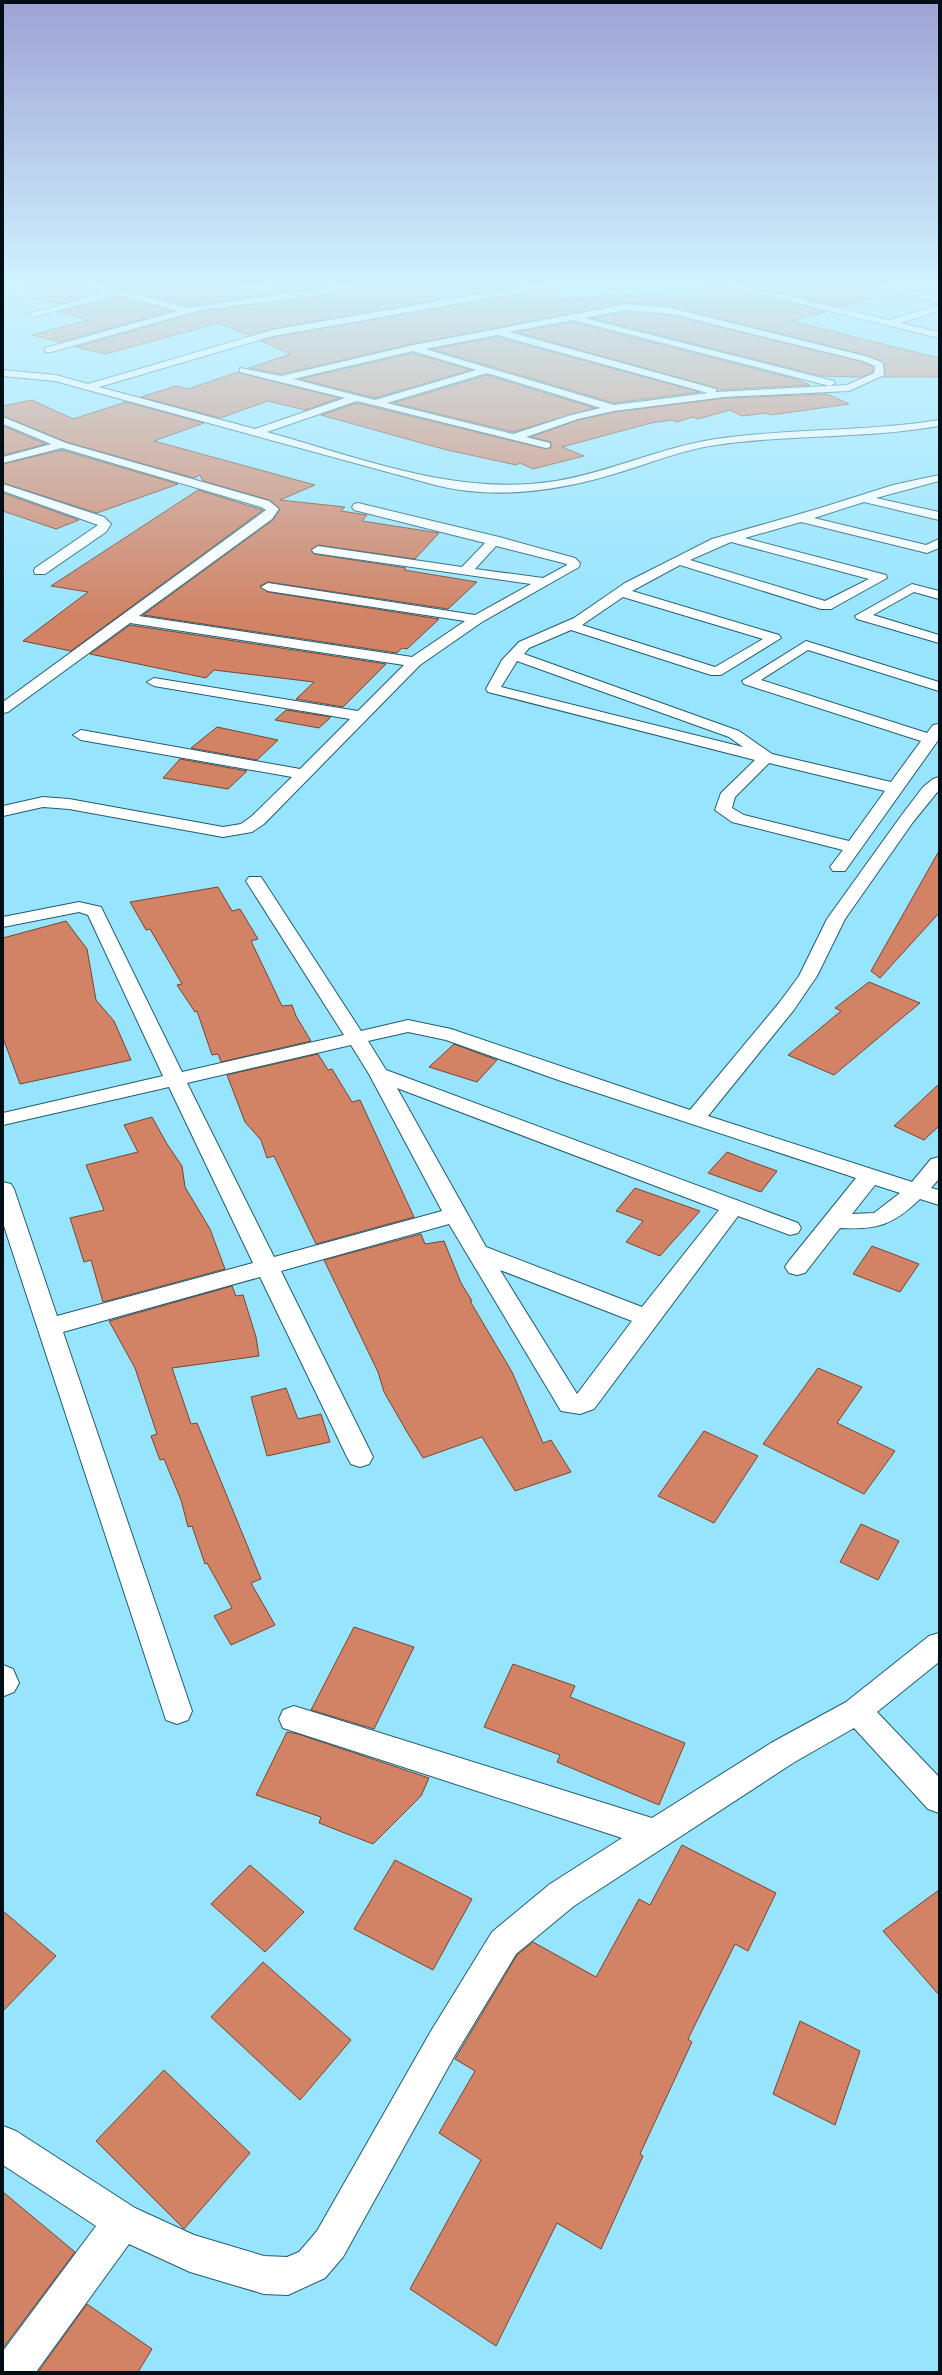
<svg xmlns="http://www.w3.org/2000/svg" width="942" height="2375" font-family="'PT Sans',sans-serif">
<rect width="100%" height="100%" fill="#97e4fe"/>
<path fill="#d28265" stroke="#7c442f" d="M26,285H84L103,292L59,304L25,296Z
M105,285H235L240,289L274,293L279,288L268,285H334L188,306Z
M363,285H523L272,329L248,335L219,323L105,354L76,347L201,311L313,297Z
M552,285H556L557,300L629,294L699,295L700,285H722L825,312L791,321L939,358V377H884L885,375L884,363L869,356L672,307L627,303L413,344L281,374L249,368L291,354L261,341L273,337L547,289Z
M745,285H870L890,292L840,307Z
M118,297L172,311L60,342L32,335L89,320L58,312Z
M627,312L672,315L863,362L873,367V372L862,377L821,376L591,318Z
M573,322L796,379L810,385L718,390L716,388L516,332Z
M497,337L700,392L614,403L431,349Z
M413,353L471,370L375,398L299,379Z
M238,372L240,373L340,398L305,410L268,401L220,418L141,397L176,386L188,389Z
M487,375L595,408L513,432L393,403Z
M827,394L849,404L771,415L767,413L742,416L730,410L698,419L693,417L677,422L672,420L651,423L562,447L584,456L533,469L520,463L516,465L443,449L321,415L357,403L546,449L551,448V442L531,437L578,420L614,412L725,398Z
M32,400L73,419L126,402L204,423L154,441L315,485L280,500L345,507L341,511L367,515L362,521L439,533L415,559L318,545L311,550L314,554L406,568L404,570L477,582L448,609L268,582L260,586L268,592L439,619L407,649L402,648L397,653L143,615L273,520L280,509L269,500L203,481L200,475L194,478L66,442L3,416V406Z
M3,426L46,444L3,455Z
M62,450L178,484L97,513L3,483V464Z
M198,490L263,510L71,651L23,641L88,592L51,586Z
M3,493L79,520L56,529L3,511Z
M130,625L386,664L343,707L296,699L314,682L214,670L206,678L90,654Z
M286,710L331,717L319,728L275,720Z
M217,727L278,740L257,760L191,748Z
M180,759L247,771L228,789L163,778Z
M939,851V913L880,978L871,971Z
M218,887L232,911L240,909L258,939L251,941L282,1006L292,1005L296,1016L311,1041L221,1062L218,1054L212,1055L197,1011L195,1012L177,985L182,984L150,929L146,930L130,902Z
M66,921L87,949L96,1000L114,1021L131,1060L20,1084L3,1038V938Z
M869,982L920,1003L834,1075L788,1055L841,1011L835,1008Z
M454,1044L497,1060L477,1082L429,1067Z
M318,1054L328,1070L332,1069L352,1102L360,1100L414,1217L316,1244L274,1156L267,1158L261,1140L245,1122L227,1075Z
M939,1084V1126L924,1140L894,1126Z
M152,1117L167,1144L182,1166L185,1187L210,1229L225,1269L103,1302L91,1260L84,1262L70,1218L104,1210L86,1165L138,1152L124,1125Z
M727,1152L747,1160L777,1171L761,1192L708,1173Z
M635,1188L700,1211L660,1256L626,1242L643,1221L616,1211Z
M421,1234L425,1244L444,1241L461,1283L472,1301H470L512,1372L543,1443L551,1440L571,1472L515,1491L482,1437L423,1458L407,1432L384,1392L378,1372L324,1260Z
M872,1246L919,1264L900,1292L853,1274Z
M232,1286L236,1296L243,1295L256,1337L259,1356L172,1368L191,1424L197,1423L261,1579L251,1583L275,1625L231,1645L214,1616L232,1608L207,1563L205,1564L192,1526L188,1527L181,1500L164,1459L160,1460L151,1436L157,1434L135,1368L109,1321Z
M818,1368L862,1387L837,1423L895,1451L864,1494L763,1444Z
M286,1388L298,1419L321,1414L330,1442L267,1456L251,1397Z
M704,1431L758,1456L714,1523L658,1496Z
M861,1524L899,1541L878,1580L840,1562Z
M354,1627L414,1647L374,1729L311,1710Z
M513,1664L575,1686L570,1697L685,1743L659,1805L557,1762L560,1755L484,1727Z
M287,1732L298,1734L429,1778L421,1796L373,1844L319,1823L321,1817L256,1795Z
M682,1845L776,1893L748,1951L735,1944L688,2039L692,2042L640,2154L643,2156L601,2249L557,2223L496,2346L410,2289L481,2160L439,2133L475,2071L455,2059L517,1955L533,1942L596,1977L639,1899L650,1905Z
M395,1860L472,1899L433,1970L354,1929Z
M250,1865L304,1912L265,1952L211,1904Z
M939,1890V1995L883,1931Z
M3,1911L56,1956L3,2011Z
M263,1962L351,2040L300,2100L211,2017Z
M800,2021L860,2051L835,2125L773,2094Z
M164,2070L250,2153L184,2229L96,2141Z
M3,2192L75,2252L3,2348Z
M87,2304L152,2349L138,2372H38Z"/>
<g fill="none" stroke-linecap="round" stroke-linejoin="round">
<g stroke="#215d6f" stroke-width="2">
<path id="minor" d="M85,285H99L188,308L344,285H362L313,296L201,310L51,352H45V348L178,311L118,295L32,317L28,314L108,292Z
M236,285H262L278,289L274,292L240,288Z
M532,285H551L547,288L273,336L99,387L255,429L345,398L240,372V368L281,376L413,345L627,304L672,308L869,357L883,363L884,375L849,391L725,397L614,411L578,419L526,437L550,443V447L546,448L357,401L267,432C361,458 457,497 556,481C611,472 661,447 716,439C790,428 865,432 939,420V426C865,439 790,434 716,445C681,450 648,464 614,474C558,491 493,500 435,485L55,381L3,376V370L56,375L88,384L272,330ZM627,310L672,314L863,361L875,366L874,373L847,385L716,392V389L509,332L573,320L830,386L835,383L834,381L584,318ZM497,335L708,393L614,405L425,349ZM413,351L476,370L375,400L293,379ZM487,373L601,408L571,415L513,434L387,403Z
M723,285H738L889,320L939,305V311L900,323L939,332V338Z
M871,285H887L939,296V302Z
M3,417L66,443L269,501L279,509L272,519L139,616L412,657L465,621L268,591L261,587L268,583L475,615L531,584L314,553L312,550L318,546L462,567L485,543L354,510L352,507L354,504L358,503L499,537L575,558L580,563L579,567L482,622L420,665L264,824L252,832L223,837L69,809L43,807L3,816V806L43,797L69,799L223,827L241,824L252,816L292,777L81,740L73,735L81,730L300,769L350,719L154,686L147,682L154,678L358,711L404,665L130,623L8,712L3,713V702L266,510L261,507L62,448L3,463V457L51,444L3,424ZM496,546L567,564V565L543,578L475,569Z
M939,475V481L876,498L939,512V520L864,502L814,518L926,545L939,539V548L927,553L801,522L745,538L886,575L887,578L831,609H821L680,565L632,591L779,635L781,638L721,675H711L571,630L529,648L524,654L739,731L772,754L891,782L921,741L744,684L742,681L806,641L939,682V691L808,650L761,680L927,733L933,725L939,724V739L845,871H833L830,867L843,850L732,822L715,810L721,793L755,760L488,692L486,689L502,660L519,642L574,618L625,583L712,539L817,509L893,485ZM731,542L869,579L825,601L690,560ZM623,597L763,639L715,667L582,625ZM517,661L729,737L743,747L501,687ZM769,763L885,791L849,841L744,815L732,808L735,797Z
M3,484L104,517L111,524L106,532L45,574H35L34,571L35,568L98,525L3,491Z
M912,584L939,591V599L914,592L873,615L939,635V643L857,619L855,616Z
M939,777V790L913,822L845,919L817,976L793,1011L708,1116L912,1182L931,1159L939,1157V1179L931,1188L939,1190V1205L920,1199C893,1225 877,1230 840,1228L805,1273L797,1275L789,1273L785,1267L789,1261L856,1178L561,1081L446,1040L408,1032L368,1041L386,1070L798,1223L801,1228L798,1233L790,1235L738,1216L594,1409L580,1414L561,1411L449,1224L281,1271L373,1457L369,1464L360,1467L351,1464L347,1457L260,1277L63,1332L192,1711L188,1720L177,1724L166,1720L3,1223V1182L11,1184L14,1189L57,1316L253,1263L169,1087L3,1125V1113L163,1076L88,915L79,912L3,927V917L79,902L101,907L182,1072L344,1035L246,881L249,877H261L361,1031L408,1020L451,1029L690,1110L779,1003L799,976L827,919L901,816L923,787L933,779ZM351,1045L369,1074L442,1211L274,1257L187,1083ZM397,1088L719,1210L642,1307L486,1247ZM875,1185L900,1193L874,1213L852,1214ZM500,1270L632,1321L577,1394Z
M939,1633V1662L877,1712L939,1777V1813L928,1809L854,1728L793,1763L574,1906L516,1954L455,2055L343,2257L325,2278L288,2295L264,2294L190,2272L129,2244L36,2372H3V2351L96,2226L3,2165V2126L16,2131L135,2208L194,2235L264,2256L287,2257L299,2252L317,2231L431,2031L492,1932L550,1884L622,1838L283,1728L279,1719L283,1710L294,1706L652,1818L771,1743L846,1702L929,1636Z
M3,1665L13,1669L19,1683L14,1692L4,1696Z"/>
</g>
<use href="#minor" fill="#fff" fill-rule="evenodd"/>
</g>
<linearGradient id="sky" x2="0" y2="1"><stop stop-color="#9fa2d4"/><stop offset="0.46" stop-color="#d0f3ff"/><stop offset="1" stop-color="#d0f3ff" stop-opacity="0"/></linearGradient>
<rect width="942" height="618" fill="url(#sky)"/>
<rect width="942" height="2375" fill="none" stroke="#000f16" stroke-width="8"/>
</svg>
